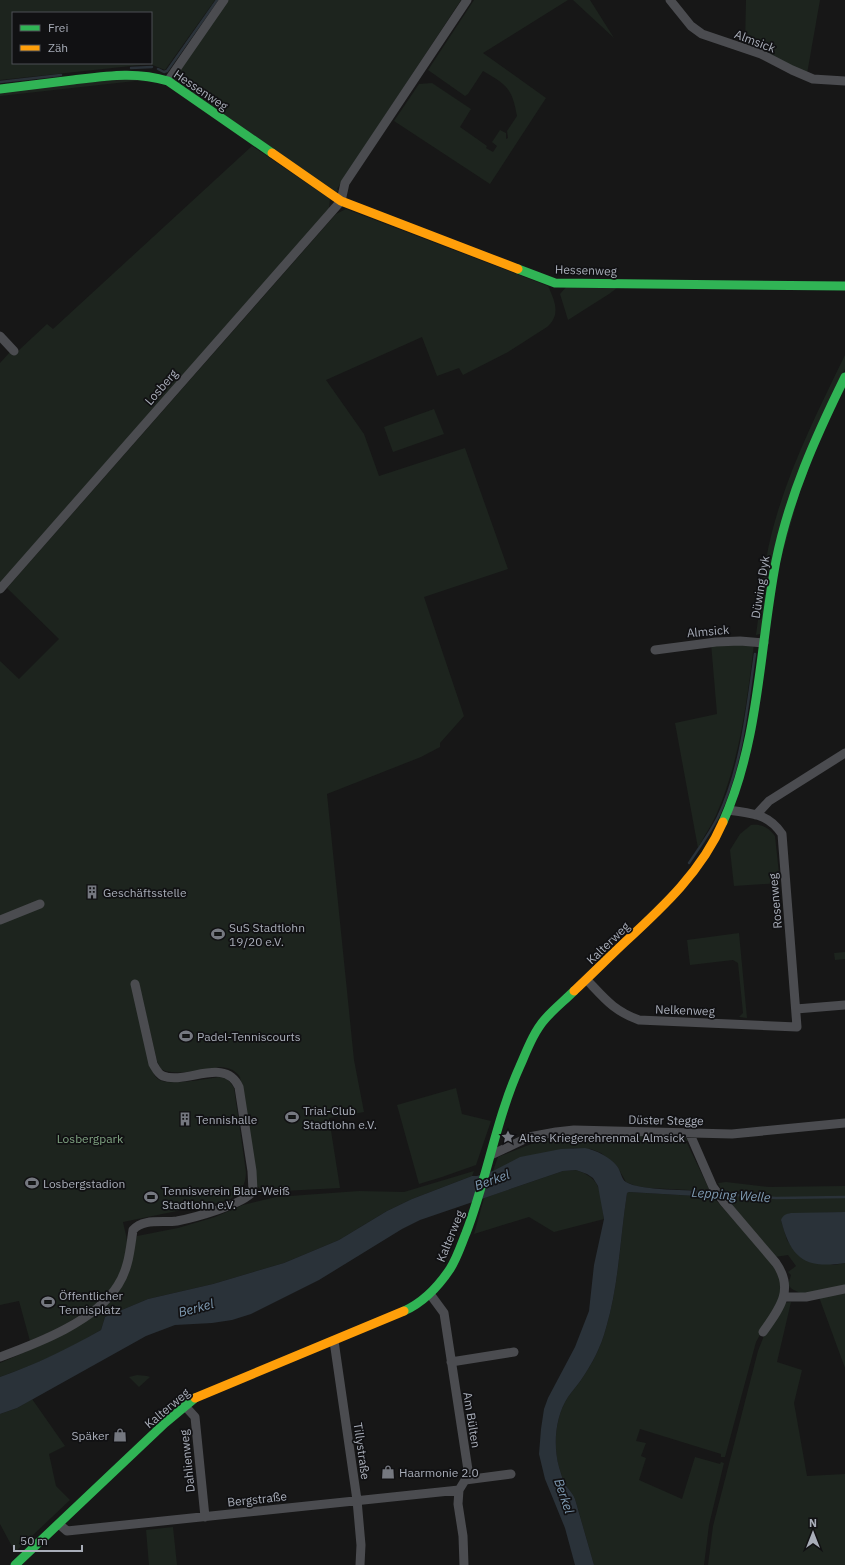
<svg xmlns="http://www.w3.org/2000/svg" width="845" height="1565" font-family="'IBM Plex Sans',sans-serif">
<rect width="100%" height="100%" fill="#171717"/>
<path fill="#1d241e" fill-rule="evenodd" d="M0,0H215L165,70L150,64L0,80ZM13,13H151V63H13Z
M228,0H461L337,189L340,191L336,192L176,82L174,76Z
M474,0H568L483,53L546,98L490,184L394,121L419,84L432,83L471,109L460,127L487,146L486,148L493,152L497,146L492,142L500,130L506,133V139L508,138L507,131L517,116C512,88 507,85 483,71L468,94L465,96L428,70Z
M573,0H590L614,38Z
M746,0H820L807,74L745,45Z
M128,78L160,82L135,81L0,96V92Z
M252,146L330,199L329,209L0,583V363L10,352L18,351L47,324L53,329Z
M346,209L548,286C555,301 561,315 547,327L508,352L463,375L459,368L437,376L422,337L326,380L364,434L379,476L465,448L508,569L424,597L464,716L440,743V747L421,757L327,794L354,1060L364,1112L329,1118L340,1188L264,1192L257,1186L240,1077C235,1070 230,1068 221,1067C206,1069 175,1077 161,1069L157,1061L139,984L151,1066C153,1072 155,1079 162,1081C172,1085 207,1079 219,1077C227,1078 230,1081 234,1088L246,1172C246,1186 239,1196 226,1201L123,1222C124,1228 127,1236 127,1243C128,1246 126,1251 126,1255C118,1301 69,1324 30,1341L19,1301L0,1305V661L19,679L59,639L7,588L336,214Z
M566,287L617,288L609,294L568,320L560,294Z
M845,355V369L819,423L760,634L756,635C761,601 763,566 772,532C788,470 817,413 845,355Z
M434,409L444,434L393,452L384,427Z
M711,643L754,644C747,702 740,759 717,813C712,825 704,836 698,848L675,723L717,714Z
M751,825C762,824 768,827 775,836L780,883L734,886L730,850L740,834Z
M739,933L747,1018L739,1017L743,1013L738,963L733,960L690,965L687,940Z
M845,952V959L835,960L834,953Z
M456,1088L462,1114L491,1121L476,1165L442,1177L419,1184L397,1105Z
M580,1134L682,1136L690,1141H683L687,1143L710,1191L649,1188L636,1186L626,1182L617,1166L601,1153L591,1149L573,1148L493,1171L498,1157L539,1141Z
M576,1170C603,1179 600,1193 604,1219L554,1232L529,1217L474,1234L484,1198L563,1171Z
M474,1171L472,1176L412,1199L387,1211L339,1240L284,1263L213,1284L148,1299L105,1317L101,1330C67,1350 37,1364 0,1377V1363L46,1343L108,1300L137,1236L178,1228L215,1217L243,1205L276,1197L359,1191L404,1192Z
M726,1182L769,1187L845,1186V1212L817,1213L781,1220L787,1240L799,1256L834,1265L845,1263V1287L802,1294L792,1289L788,1285L791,1275L788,1272L796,1266L788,1255L775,1257L725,1198L718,1183Z
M629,1192L713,1197L777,1267L781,1276V1297L756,1342L725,1457H721V1454L640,1429L636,1441L646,1443L641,1456L646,1458L639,1480L682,1499L695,1457L720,1464L721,1462L724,1463L709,1525L704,1565H594L575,1499C573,1494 570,1491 567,1487C563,1482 561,1473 559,1467C553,1445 555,1417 568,1397C572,1391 577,1386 581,1380C592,1364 601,1347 606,1328C619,1284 620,1238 627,1193Z
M845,1291V1368L819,1297Z
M791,1302L777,1362L802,1370L794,1403L807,1476L845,1474V1565H708L713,1526L758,1351L765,1333L783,1303Z
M137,1375L147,1376L150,1377L139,1387L129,1377Z
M32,1399L65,1446L49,1454L56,1486L70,1500L15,1552L0,1524V1414L17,1408Z
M173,1527L177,1565H149L146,1530Z"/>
<path fill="#2a3239" d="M585,1148C596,1150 610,1157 617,1166C621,1171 621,1179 626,1182C640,1191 691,1190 710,1191L713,1197L629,1192L627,1193C620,1238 619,1284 606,1328C601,1347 592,1364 581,1380C577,1386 572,1391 568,1397C555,1417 553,1445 559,1467C561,1473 563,1482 567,1487C570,1491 573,1494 575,1499L594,1565H575L565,1528L545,1479L539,1454L541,1429L544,1409L548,1398L575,1347L589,1311L594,1265L604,1219L598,1186L593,1178L587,1174L576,1170L563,1171L420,1220L402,1229L319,1280L251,1314L232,1320L212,1323L175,1325L146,1336L17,1408L0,1414V1377C37,1364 67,1349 101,1330L105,1317L148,1299L213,1284L284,1263L339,1240L387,1211L412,1199L472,1176H477L493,1171L520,1157L561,1149Z
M845,1212V1263C805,1269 791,1259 781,1220C783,1215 786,1214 791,1213Z"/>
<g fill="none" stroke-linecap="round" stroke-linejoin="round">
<path stroke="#2a3239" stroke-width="2.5" d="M131,68L152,67
M158,69L164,72L167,71L217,0
M0,82L61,75
M689,863C699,848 710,833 718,817C742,767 747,708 755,654
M722,1194L776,1198L845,1197"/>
<path stroke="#4b4c50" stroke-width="9" d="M670,0L691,26L702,34L761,54L792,70L813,79L845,81
M168,81L224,0
M0,336L14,351
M0,589L341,201L345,183L467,0
M655,650L716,642L740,641L764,643
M756,815L769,801L845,753
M0,920L40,904
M587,980C605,999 614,1011 639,1020L797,1027L782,834C768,813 752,814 729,810
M796,1009L845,1005
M689,1132L713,1187L724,1202L776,1263C795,1290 779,1309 763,1332
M491,1155L529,1137L556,1132L574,1130L732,1134L845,1123
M430,1294L444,1313L468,1470L467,1477L459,1490L458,1504L463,1536L464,1565
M784,1297H806L845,1289
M334,1341L357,1500L361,1545L360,1565
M0,1357C38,1343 96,1321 118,1285C129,1268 130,1249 133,1230C143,1218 163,1223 177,1221C193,1218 245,1204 253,1191L252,1171L239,1087C225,1056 186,1085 163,1076C158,1074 156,1069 153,1064L135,984
M451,1362L514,1352
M185,1406L195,1417L205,1517
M465,1480L511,1474
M59,1524L67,1531L459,1490"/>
<path stroke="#30b455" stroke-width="9" d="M0,89C25,86 49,83 73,80C106,76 136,71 168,81L272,153
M518,269L555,283L845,286
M723,822C760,739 759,649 776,561C789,496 816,436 845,377
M404,1311C424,1302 438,1287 450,1269C457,1258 461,1245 466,1233C487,1179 496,1119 520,1066C527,1050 534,1031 546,1018C554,1009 565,1000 574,991
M15,1565L165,1423L195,1398"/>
<path stroke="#ff9f0a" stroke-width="9" d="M272,153L341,201L518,269
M574,991C591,975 608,958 625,942C663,907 702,871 723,822
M195,1398L404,1311"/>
</g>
<defs>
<g id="building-bare" transform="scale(1.08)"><path d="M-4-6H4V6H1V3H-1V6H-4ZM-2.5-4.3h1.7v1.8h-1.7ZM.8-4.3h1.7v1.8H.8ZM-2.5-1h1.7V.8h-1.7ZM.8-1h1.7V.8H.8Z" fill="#757880" stroke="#111113" stroke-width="2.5" paint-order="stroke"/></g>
<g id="stadium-bare" transform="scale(1.08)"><path d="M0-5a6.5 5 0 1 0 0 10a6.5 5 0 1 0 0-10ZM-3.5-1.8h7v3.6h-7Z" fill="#757880" stroke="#111113" stroke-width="2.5" paint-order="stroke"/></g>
<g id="sight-bare" transform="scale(1.08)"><path d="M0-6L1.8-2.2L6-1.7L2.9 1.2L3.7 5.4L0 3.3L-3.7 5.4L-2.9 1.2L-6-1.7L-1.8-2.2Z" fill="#757880" stroke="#111113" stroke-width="2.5" paint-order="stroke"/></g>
<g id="shop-bare" transform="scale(1.08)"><path d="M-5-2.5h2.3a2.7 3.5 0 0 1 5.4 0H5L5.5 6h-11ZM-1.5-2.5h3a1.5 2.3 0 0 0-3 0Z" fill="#757880" stroke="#111113" stroke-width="2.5" paint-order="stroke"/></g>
</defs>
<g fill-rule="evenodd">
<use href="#building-bare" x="92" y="892"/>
<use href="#stadium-bare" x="218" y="934"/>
<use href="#stadium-bare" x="186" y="1036"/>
<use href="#stadium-bare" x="292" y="1117"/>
<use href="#building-bare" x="185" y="1119"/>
<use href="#sight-bare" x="508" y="1137"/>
<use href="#stadium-bare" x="32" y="1183"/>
<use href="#stadium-bare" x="151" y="1197"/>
<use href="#stadium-bare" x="48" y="1302"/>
<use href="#shop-bare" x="120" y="1435"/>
<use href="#shop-bare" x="388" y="1472"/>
</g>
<g text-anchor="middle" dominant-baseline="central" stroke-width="3.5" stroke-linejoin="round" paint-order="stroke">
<g font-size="12" fill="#a8adb8" stroke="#111113">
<text transform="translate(755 41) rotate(21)">Almsick</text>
<text transform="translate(201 90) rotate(34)">Hessenweg</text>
<text transform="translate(586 270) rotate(2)">Hessenweg</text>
<text transform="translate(161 387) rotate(-49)">Losberg</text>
<text transform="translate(760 587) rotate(-81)">Düwing Dyk</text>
<text transform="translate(708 631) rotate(-5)">Almsick</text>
<text transform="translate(775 901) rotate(-95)">Rosenweg</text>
<text transform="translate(608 943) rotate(-44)">Kalterweg</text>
<text transform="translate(685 1010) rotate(2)">Nelkenweg</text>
<text transform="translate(666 1120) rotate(1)">Düster Stegge</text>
<text transform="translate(450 1236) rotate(-68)">Kalterweg</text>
<text transform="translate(167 1408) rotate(-40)">Kalterweg</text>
<text transform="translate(472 1420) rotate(81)">Am Bülten</text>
<text transform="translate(362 1451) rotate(82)">Tillystraße</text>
<text transform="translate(187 1461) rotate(-96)">Dahlienweg</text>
<text transform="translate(257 1499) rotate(-6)">Bergstraße</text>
</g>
<g font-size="12" fill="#a8adb8" stroke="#111113" text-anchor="start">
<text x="103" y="892">Geschäftsstelle</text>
<text x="229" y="927">SuS Stadtlohn<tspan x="229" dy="14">19/20 e.V.</tspan></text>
<text x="197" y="1036">Padel-Tenniscourts</text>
<text x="303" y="1110">Trial-Club<tspan x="303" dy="14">Stadtlohn e.V.</tspan></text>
<text x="196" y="1119">Tennishalle</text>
<text x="519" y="1137">Altes Kriegerehrenmal Almsick</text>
<text x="43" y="1183">Losbergstadion</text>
<text x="162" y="1190">Tennisverein Blau-Weiß<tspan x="162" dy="14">Stadtlohn e.V.</tspan></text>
<text x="59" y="1295">Öffentlicher<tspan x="59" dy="14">Tennisplatz</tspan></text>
<text x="109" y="1435" text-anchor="end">Späker</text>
<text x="399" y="1472">Haarmonie 2.0</text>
</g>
<g font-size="12" fill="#7fa381" stroke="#111113">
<text x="90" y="1138">Losbergpark</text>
</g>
<g font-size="13" font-style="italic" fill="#7f9bb3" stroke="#111113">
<text transform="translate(492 1180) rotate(-20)">Berkel</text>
<text transform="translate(731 1195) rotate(4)">Lepping Welle</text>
<text transform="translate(196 1308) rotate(-15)">Berkel</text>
<text transform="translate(564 1496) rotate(71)">Berkel</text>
</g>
</g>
<rect x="12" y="12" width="140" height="52" fill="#111113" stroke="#4d4f55"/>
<rect x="20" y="25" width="20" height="6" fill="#30b455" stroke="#4d4f55"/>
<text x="48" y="32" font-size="12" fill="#a8adb8">Frei</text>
<rect x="20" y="45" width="20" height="6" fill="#ff9f0a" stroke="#4d4f55"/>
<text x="48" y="52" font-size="12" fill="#a8adb8">Zäh</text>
<g transform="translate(813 1533)" stroke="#111113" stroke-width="3" paint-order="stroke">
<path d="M0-3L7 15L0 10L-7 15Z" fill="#a8adb8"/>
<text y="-6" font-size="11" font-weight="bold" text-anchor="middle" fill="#a8adb8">N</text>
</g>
<path d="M14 1545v6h68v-6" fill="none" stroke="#a8adb8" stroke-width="2"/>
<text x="20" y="1545" font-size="12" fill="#a8adb8" stroke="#111113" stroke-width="3" paint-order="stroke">50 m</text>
</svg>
